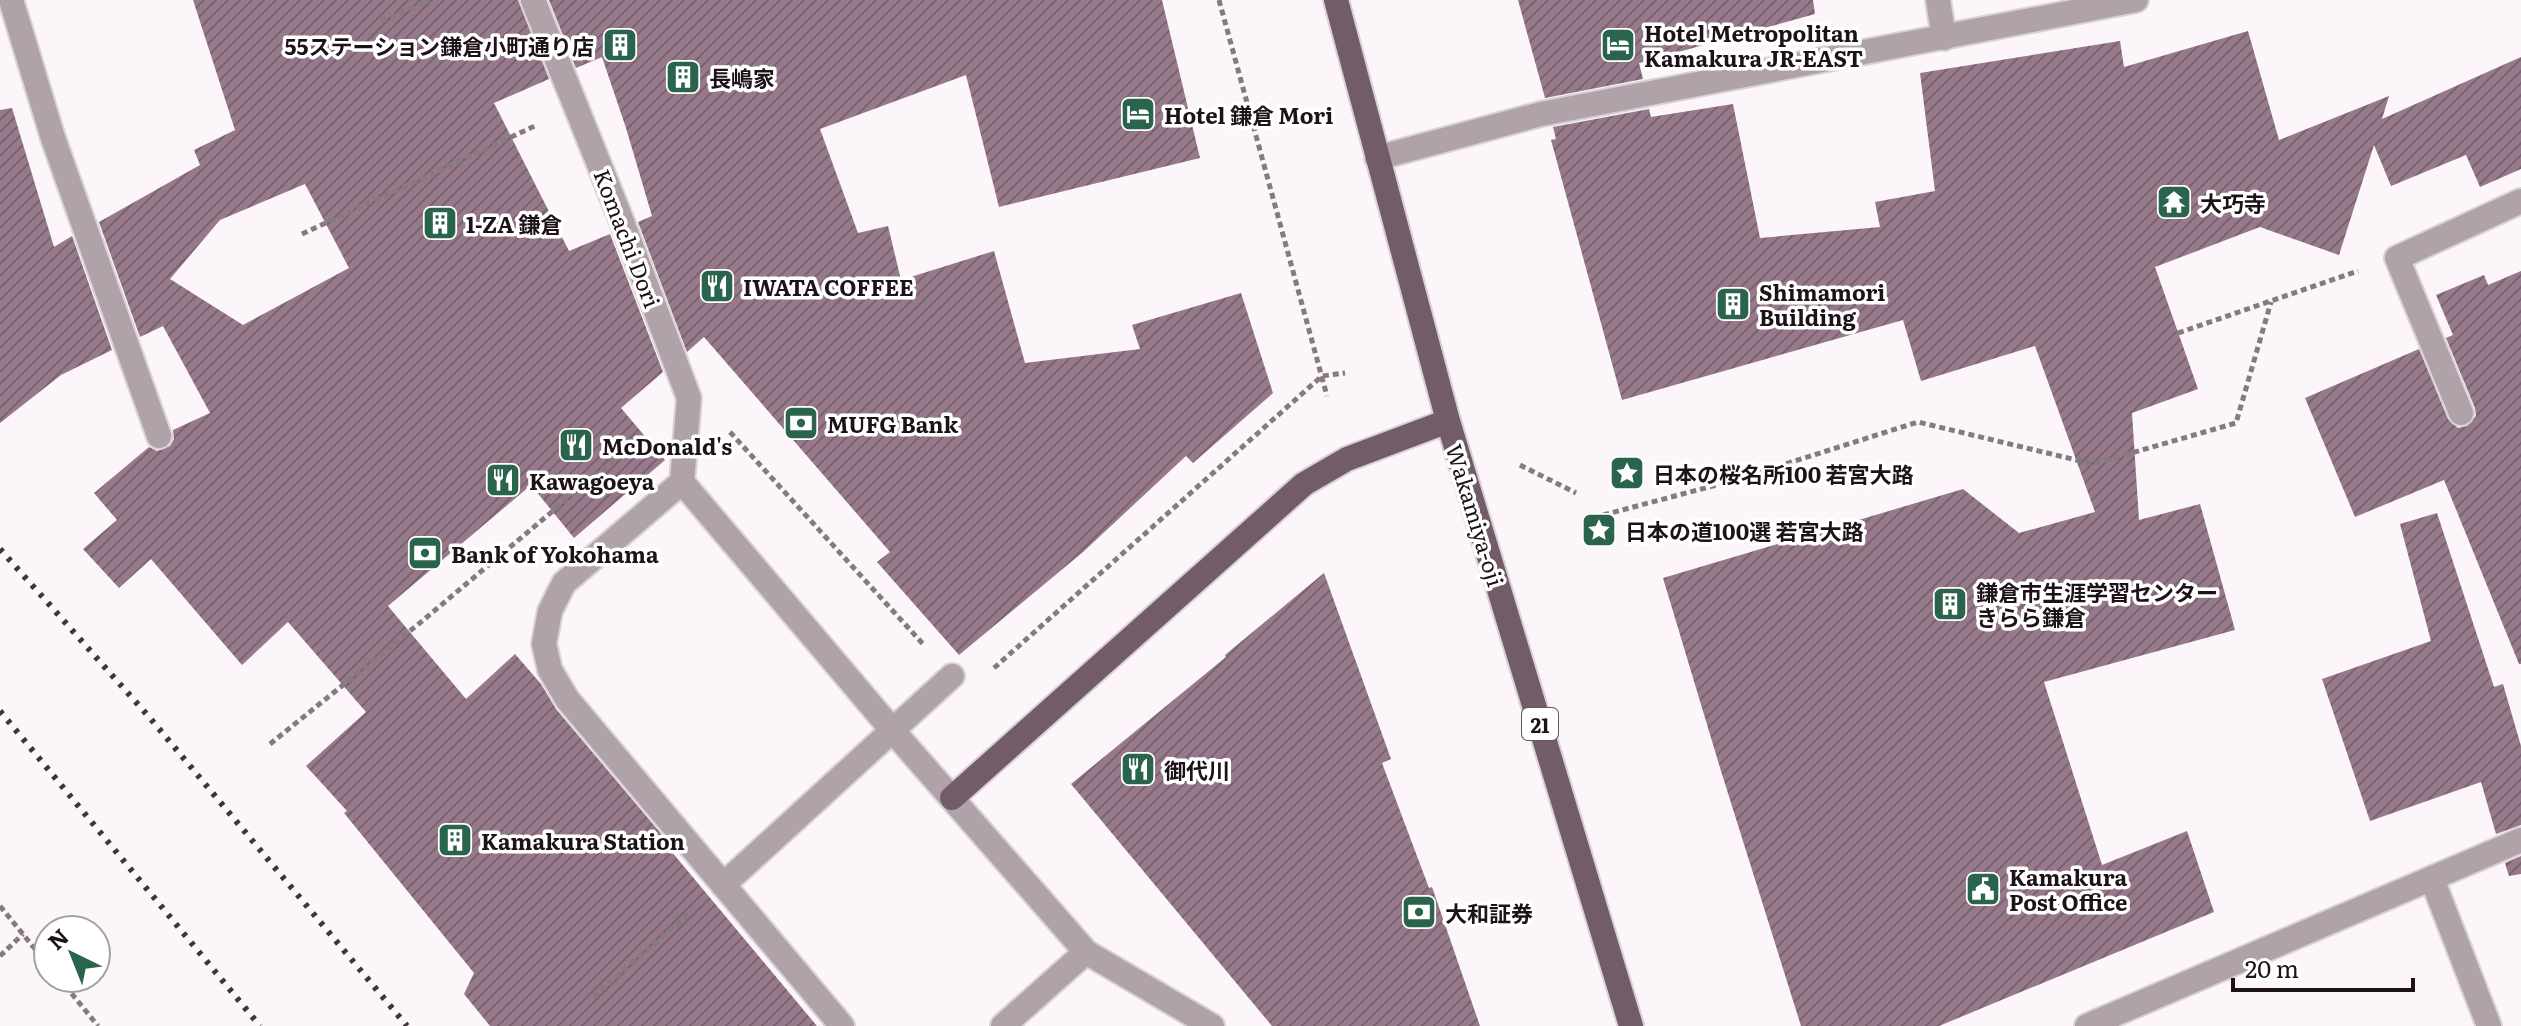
<svg xmlns="http://www.w3.org/2000/svg" width="2521" height="1026" font-family="Literata,'Noto Sans JP',serif">
<defs>
<pattern id="building-hatch" width="6" height="6" patternUnits="userSpaceOnUse" patternTransform="scale(2)"><rect width="6" height="6" fill="#96798a"/><path d="M-1 1l2-2M0 6l6-6M5 7l2-2" fill="none" stroke="#7a6270"/></pattern>
</defs>
<rect width="100%" height="100%" fill="#fcf5f9"/>
<path fill="url(#building-hatch)" fill-rule="evenodd" d="M193,0H518L549,79L494,103L569,251L610,234L663,372L621,408L665,460L574,538L531,485L388,606L466,699L515,654L541,684L556,709L674,849L671,851L817,1026H490L464,994L474,973L344,813L347,811L306,766L366,712L288,622L242,665L151,559L119,588L83,549L117,520L94,493L149,447L157,451L170,446L174,439L173,430L210,413L163,326L140,337L99,222L200,165L194,150L235,130ZM305,184L349,268L243,325L170,279L220,220Z
M549,0H1162L1200,158L999,207L966,75L820,129L858,233L888,226L901,280L994,251L1025,363L1140,349L1132,325L1241,293L1273,393L1193,463L1186,456L1083,552L959,655L877,562L890,552L704,337L687,352L638,222L652,216L626,128L602,57L576,68Z
M1518,0H1813L1815,14L1639,63L1643,79L1545,98Z
M2248,31L2279,140L2389,96L2382,119L2521,57V169L2480,187L2466,155L2391,186L2374,145L2339,255L2260,227L2155,267L2198,389L2132,413L2139,520L2200,504L2235,630L2044,682L2102,865L2187,831L2214,912L1939,1026H1801L1721,771L1663,578L1963,489L2019,533L2095,512L2035,346L1921,381L1903,320L1622,400L1551,140L1556,139L1553,127L1649,109L1651,117L1733,104L1760,238L1880,227L1875,202L1935,191L1920,73L2120,41L2124,67Z
M12,108L54,247L72,236L112,350L61,375L0,423V110Z
M2521,271V664H2519L2444,480L2355,517L2305,398L2419,349L2448,419L2458,428L2467,426L2476,416L2475,408L2446,338L2453,335L2436,295L2484,275L2488,285Z
M2437,513L2494,687L2503,684L2521,746V825L2496,834L2481,782L2370,821L2322,679L2431,641L2400,524Z
M1324,573L1391,759L1382,763L1429,888L1432,887L1480,1026H1272L1071,784L1226,657L1225,655Z
M2521,856V874L2509,876L2505,863Z"/>
<g fill="none" stroke-linecap="round" stroke-linejoin="round">
<g stroke="#d8d1d5" stroke-width="28">
<path id="minor" d="M11,0L53,138L159,436
M533,0L619,214L689,398L682,482
M1938,0L1944,38
M1377,158L1541,114L2136,0
M2461,413L2397,258L2521,201
M2432,879L2489,1026
M723,885L952,676
M1086,952L1212,1026
M842,1026L567,699L550,670L544,644L550,611L564,583L682,482L893,731L1086,952L1003,1026
M2087,1026L2521,840"/>
</g>
<g stroke="#d8d1d5" stroke-width="28">
<path id="major" d="M1336,0L1448,421L1631,1026
M952,798L1304,484L1347,459L1448,421"/>
</g>
<path stroke="#847a80" stroke-width="5" stroke-dasharray="6 4" stroke-linecap="butt" d="M1219,0L1327,396
M381,21L430,0
M302,234L537,125
M2178,333L2358,271
M730,432L923,644
M1520,465L1576,493
M1584,520L1728,482L1918,422L2093,464L2236,423L2271,302
M994,668L1322,376L1345,373
M270,744L421,622L642,436
M0,906L48,965
M0,956L23,934
M59,978L98,1026
M593,997L692,911"/>
<use href="#minor" stroke="#afa2a9" stroke-width="24"/>
<use href="#major" stroke="#735c69" stroke-width="24"/>
<path stroke="#3f343a" stroke-width="6" stroke-dasharray="4 8" stroke-linecap="butt" d="M0,549L150,718L407,1026
M0,711L260,1026"/>
</g>
<defs>
<g id="building-square" transform="scale(1.8)"><rect x="-9" y="-9" width="18" height="18" rx="4" fill="#2b644c" stroke="#fff"/><path d="M-4-6H4V6H1V3H-1V6H-4ZM-2.5-4.3h1.7v1.8h-1.7ZM.8-4.3h1.7v1.8H.8ZM-2.5-1h1.7V.8h-1.7ZM.8-1h1.7V.8H.8Z" fill="#fff"/></g>
<g id="hotel-square" transform="scale(1.8)"><rect x="-9" y="-9" width="18" height="18" rx="4" fill="#2b644c" stroke="#fff"/><path d="M-6-4.5h1.5V1H6V5H4.5V3h-9V5H-6ZM-4 0a1.8 1.8 0 1 1 3.6 0ZM.5 0V-2.5h3Q6-2.5 6 0Z" fill="#fff"/></g>
<g id="temple-square" transform="scale(1.8)"><rect x="-9" y="-9" width="18" height="18" rx="4" fill="#2b644c" stroke="#fff"/><path d="M0-6L5-2H3V0L6.5 2.5H4V6H1.5V3h-3V6H-4V2.5H-6.5L-3 0V-2H-5Z" fill="#fff"/></g>
<g id="restaurant-square" transform="scale(1.8)"><rect x="-9" y="-9" width="18" height="18" rx="4" fill="#2b644c" stroke="#fff"/><path d="M-5-6h1v4h1v-4h1v4h1v-4h1v5L-1.5 .5V6h-2V.5L-5-1ZM5-6V6H3V1.5H1.5Q1.5-4 5-6Z" fill="#fff"/></g>
<g id="bank-square" transform="scale(1.8)"><rect x="-9" y="-9" width="18" height="18" rx="4" fill="#2b644c" stroke="#fff"/><path d="M-6-4H6V4H-6ZM0-2.3a2.3 2.3 0 1 0 0 4.6a2.3 2.3 0 1 0 0-4.6Z" fill="#fff"/></g>
<g id="sight-square" transform="scale(1.8)"><rect x="-9" y="-9" width="18" height="18" rx="4" fill="#2b644c" stroke="#fff"/><path d="M0-6L1.8-2.2L6-1.7L2.9 1.2L3.7 5.4L0 3.3L-3.7 5.4L-2.9 1.2L-6-1.7L-1.8-2.2Z" fill="#fff"/></g>
<g id="civic-square" transform="scale(1.8)"><rect x="-9" y="-9" width="18" height="18" rx="4" fill="#2b644c" stroke="#fff"/><path d="M-.6-6.5H3V-4.5H.6V-3L4-1V1h2V6H-6V1h2V-1L-.6-3ZM-1.2 2.5V6h2.4V2.5Z" fill="#fff"/></g>
</defs>
<g fill-rule="evenodd">
<use href="#building-square" x="620" y="45"/>
<use href="#hotel-square" x="1618" y="45"/>
<use href="#building-square" x="683" y="77"/>
<use href="#hotel-square" x="1138" y="114"/>
<use href="#temple-square" x="2174" y="202"/>
<use href="#building-square" x="440" y="223"/>
<use href="#restaurant-square" x="717" y="286"/>
<use href="#building-square" x="1733" y="304"/>
<use href="#bank-square" x="801" y="423"/>
<use href="#restaurant-square" x="576" y="445"/>
<use href="#sight-square" x="1627" y="473"/>
<use href="#restaurant-square" x="503" y="480"/>
<use href="#sight-square" x="1599" y="530"/>
<use href="#bank-square" x="425" y="553"/>
<use href="#building-square" x="1950" y="604"/>
<use href="#restaurant-square" x="1138" y="769"/>
<use href="#building-square" x="455" y="840"/>
<use href="#civic-square" x="1983" y="889"/>
<use href="#bank-square" x="1419" y="912"/>
</g>
<g text-anchor="middle" dominant-baseline="central" stroke-width="7" stroke-linejoin="round" paint-order="stroke">
<rect fill="#fff" stroke="#62595e" stroke-width="2" x="1522" y="708" width="36" height="32" rx="6"/>
<g font-size="20" font-weight="bold" fill="#1e1219">
<text x="1540" y="724">21</text>
</g>
<g font-size="22" font-weight="bold" fill="#1e1219" stroke="#fff" text-anchor="start">
<text x="1644" y="32">Hotel Metropolitan<tspan x="1644" dy="25">Kamakura JR-EAST</tspan></text>
<text x="594" y="45" text-anchor="end">55ステーション鎌倉小町通り店</text>
<text x="709" y="77">長嶋家</text>
<text x="1164" y="114">Hotel 鎌倉 Mori</text>
<text x="2200" y="202">大巧寺</text>
<text x="466" y="223">1-ZA 鎌倉</text>
<text x="743" y="286">IWATA COFFEE</text>
<text x="1759" y="291">Shimamori<tspan x="1759" dy="25">Building</tspan></text>
<text x="827" y="423">MUFG Bank</text>
<text x="602" y="445">McDonald's</text>
<text x="1653" y="473">日本の桜名所100 若宮大路</text>
<text x="529" y="480">Kawagoeya</text>
<text x="1625" y="530">日本の道100選 若宮大路</text>
<text x="451" y="553">Bank of Yokohama</text>
<text x="1976" y="591">鎌倉市生涯学習センター<tspan x="1976" dy="25">きらら鎌倉</tspan></text>
<text x="1164" y="769">御代川</text>
<text x="481" y="840">Kamakura Station</text>
<text x="2009" y="876">Kamakura<tspan x="2009" dy="25">Post Office</tspan></text>
<text x="1445" y="912">大和証券</text>
</g>
<g font-size="22" fill="#1e1219" stroke="#fff">
<text transform="translate(628 238) rotate(69)">Komachi Dori</text>
<text transform="translate(1476 515) rotate(73)">Wakamiya-oji</text>
</g>
</g>
<g transform="translate(72 954) rotate(317)"><circle r="38" fill="#ffffff" stroke="#a5a0a3" stroke-width="2"/>
<path d="M0-6L14 30L0 20L-14 30Z" fill="#2b644c"/>
<text y="-12" font-size="22" font-weight="bold" text-anchor="middle" fill="#1e1219">N</text>
</g>
<path d="M2233 978v12h180v-12" fill="none" stroke="#1e1219" stroke-width="4"/>
<text x="2245" y="978" font-size="24" fill="#1e1219" stroke="#ffffff" stroke-width="6" paint-order="stroke">20 m</text>
</svg>
